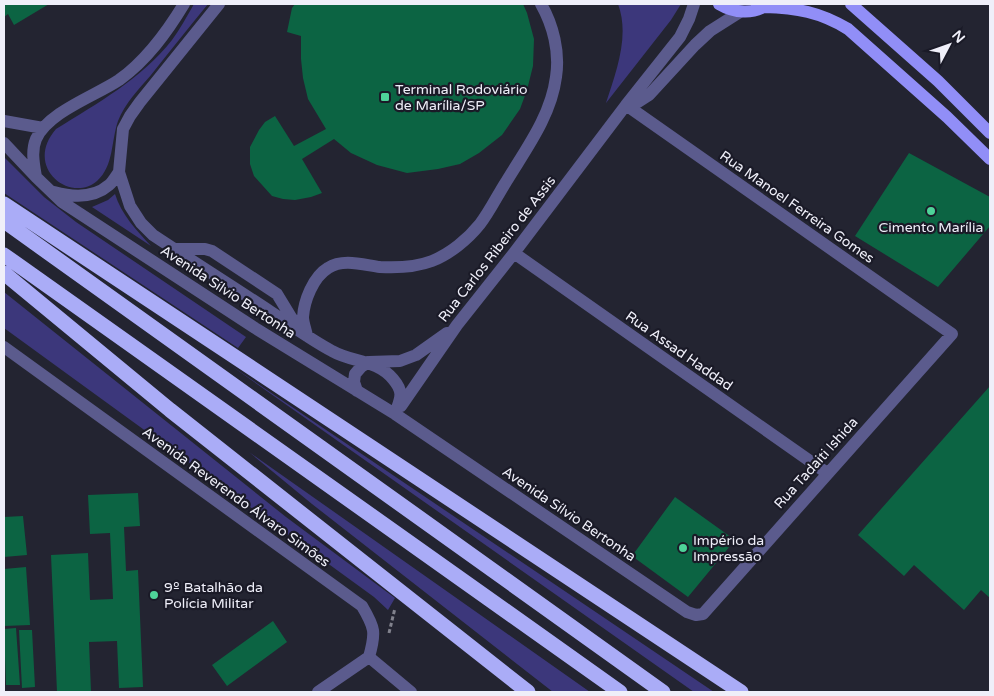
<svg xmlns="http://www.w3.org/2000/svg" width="994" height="696" font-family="'Varela Round',sans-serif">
<rect width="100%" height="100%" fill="#232431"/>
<path fill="#3c377b" d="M194,4H208C189,27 170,51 151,75C139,89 125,103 118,121C111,141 114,166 97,181C70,204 23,167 56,129C98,103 141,79 172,40C180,29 187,16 194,4Z
M618,4H681L671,20L606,103C616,72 630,36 618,4Z
M4,157L44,197L76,222L246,337L238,348L4,193Z
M115,194C121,214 137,231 151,246L92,207L108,200Z
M4,292L286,517L395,598L388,610L374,597L4,328Z
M230,365L714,692H694Z
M249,452L590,692H553L312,504Z"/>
<path fill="#0c6443" d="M4,4H49L14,25L8,14L4,17Z
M295,4H523L527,13L534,39L533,66L527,90L520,109L502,135L479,153L460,164L438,169L407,173L377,165L351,153L334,139L302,159L322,193L311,197L295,200L283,199L272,196L254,176L250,164V147L259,130L265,122L275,116L294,146L326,129L308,99L303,78L301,59V36L287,32L292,8Z
M909,153L990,197V226L938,287L855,236Z
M990,386V598L981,590L964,610L914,565L904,576L858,535Z
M138,493L140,526L124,527L126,571L138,570L143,687L119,688L117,641L89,642L91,692H57L51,555L88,553L90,600L113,599L110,533L90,534L88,495Z
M675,497L735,540L688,597L632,556Z
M23,516L27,555L4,557V517Z
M26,567L30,625L4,626V569Z
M273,621L287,642L227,686L212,665Z
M16,628L20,685H6L4,629Z
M19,630H32L35,687L22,688Z"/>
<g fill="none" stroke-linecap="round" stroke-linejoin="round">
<path stroke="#81828d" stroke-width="3" stroke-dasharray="4 2.5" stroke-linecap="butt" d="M389,633L395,608"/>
<path stroke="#5b5b8d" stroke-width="12" d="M219,4L140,102L130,116L123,129L119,172L130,206L141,223L153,235C192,261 232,286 271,312C291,325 311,340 332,351C353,363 376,359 393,379C405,393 400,399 395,414
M626,105L635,104L649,95L695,45L710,31L740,12
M4,121L43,128
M4,143L36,177L62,202L255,328L395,414L687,612L696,615L703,614L952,334L626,105
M36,177C34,165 31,151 36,139C48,112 95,96 119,80C147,60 167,32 184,4
M54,192C72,197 93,199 109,185C113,182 116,176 119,172
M175,249H205L212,251L277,294L291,317L297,325
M514,253L827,473
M307,336C306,330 303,323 303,317C304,301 313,277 328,268C343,258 364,265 380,267C397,268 416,267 432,261C450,254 468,239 480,224C490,211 497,196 506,182C526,149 551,116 556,77C560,52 553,25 541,4
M4,347L362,606C375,628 376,632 369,657L411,692
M357,391L354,382L355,374L361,367L369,362L400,361L416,355L447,333
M401,406L457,325L514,253L626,105L680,37L689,19L694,4
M318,692L369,657"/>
<path stroke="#918ef7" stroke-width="12" d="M719,4C734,13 754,15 768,4
M851,4L938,81L990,133
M764,7C797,8 820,12 848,29L947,117L990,159"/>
<path stroke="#aaacf7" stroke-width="15" d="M4,204L741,692
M4,221L663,692
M4,255L620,692
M4,273L170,410L528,692"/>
</g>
<g fill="#4ed399" stroke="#1a1a27" stroke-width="2">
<rect x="380" y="92" width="10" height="10" rx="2.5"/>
<circle cx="931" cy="211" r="5"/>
<circle cx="683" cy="548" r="5"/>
<circle cx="154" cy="595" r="5"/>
</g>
<g text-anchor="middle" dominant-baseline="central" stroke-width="4.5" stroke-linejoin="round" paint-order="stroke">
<g font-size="14" fill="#efeff9" stroke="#1a1a27" text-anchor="start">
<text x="395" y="89">Terminal Rodoviário<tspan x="395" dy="16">de Marília/SP</tspan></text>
<text x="931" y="227" text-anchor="middle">Cimento Marília</text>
<text x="693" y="540">Império da<tspan x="693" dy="16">Impressão</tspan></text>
<text x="164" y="587">9º Batalhão da<tspan x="164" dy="16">Polícia Militar</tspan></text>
</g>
<g font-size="14" fill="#efeff9" stroke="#1a1a27">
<text transform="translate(797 207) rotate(35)">Rua Manoel Ferreira Gomes</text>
<text transform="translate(497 249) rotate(-52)">Rua Carlos Ribeiro de Assis</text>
<text transform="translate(228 292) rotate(33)">Avenida Sílvio Bertonha</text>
<text transform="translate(679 351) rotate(35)">Rua Assad Haddad</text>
<text transform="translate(816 463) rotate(-48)">Rua Tadaiti Ishida</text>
<text transform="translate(236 497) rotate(36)">Avenida Reverendo Álvaro Simões</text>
<text transform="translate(569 514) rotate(34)">Avenida Sílvio Bertonha</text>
</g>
</g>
<rect width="994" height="696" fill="none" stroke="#efeff9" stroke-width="10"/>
<g transform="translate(949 45) rotate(49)" stroke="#1a1a27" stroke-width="4" paint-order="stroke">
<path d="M0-4L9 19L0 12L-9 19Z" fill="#efeff9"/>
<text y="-8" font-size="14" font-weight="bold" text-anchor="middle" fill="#efeff9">N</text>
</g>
</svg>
